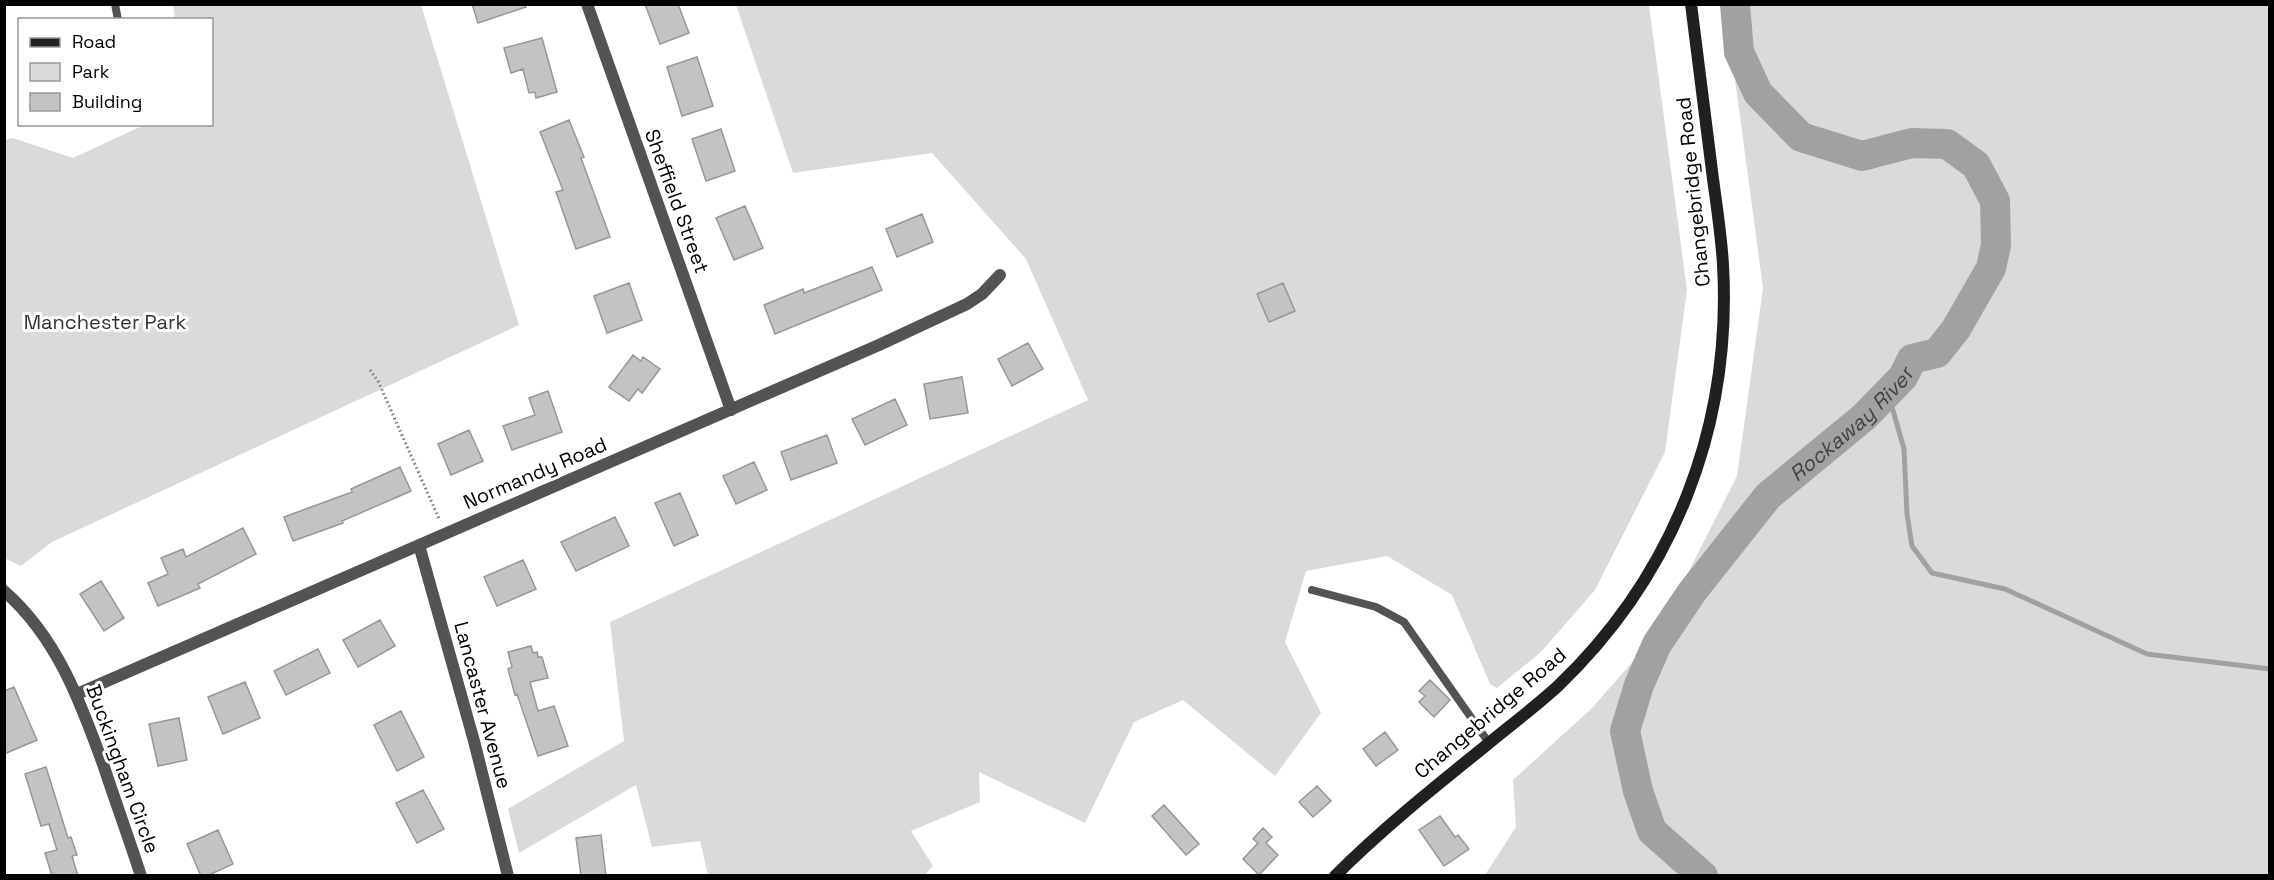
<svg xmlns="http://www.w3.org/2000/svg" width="2274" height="880" font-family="'Space Grotesk',sans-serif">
<rect width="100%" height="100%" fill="#fff"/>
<path fill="#dadada" d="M173,5H421L519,325L52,542L21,566L4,558L5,140L13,138L73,158L144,125L212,124V20L175,19Z
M736,5H1649L1687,290L1665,452L1595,590L1541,652L1497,688L1490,684L1452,595L1387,556L1306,571L1285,642L1321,713L1275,776L1183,700L1134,722L1085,823L979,772L980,802L911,831L933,866L924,876L708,875L700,841L652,847L636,785L519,853L508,809L624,741L610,622L1088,400L1026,259L932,153L793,173Z
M1725,5H2269V875H1485L1516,827L1513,780L1592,708L1657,634L1737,476L1763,288Z"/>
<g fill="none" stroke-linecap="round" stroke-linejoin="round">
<path stroke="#a1a1a1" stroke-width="5" d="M1888,393L1904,449L1907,514L1912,546L1932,573L2005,589L2147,654L2270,669"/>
<path stroke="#a1a1a1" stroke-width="30" id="s1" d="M1703,876L1652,831L1638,791L1625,731L1639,685L1657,644L1692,592L1768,496L1864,417L1903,377L1912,359L1937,353L1956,329L1991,268L1996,245L1995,201L1976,165L1947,144L1912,143L1862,156L1801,137L1758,93L1739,52L1735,4"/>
</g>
<path fill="#c3c3c3" stroke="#979797" stroke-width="1.5" d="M472,4H525L526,7L478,23Z
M645,4H678L689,33L660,44Z
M542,38L557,92L536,98L535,92L529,93L523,69L511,73L504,48Z
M697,57L713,106L682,116L667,67Z
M569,120L584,157L581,158L610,237L576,249L556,192L563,190L540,132Z
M721,129L735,171L706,181L692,139Z
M745,206L763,248L734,260L716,218Z
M922,214L933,242L897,257L886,229Z
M872,267L882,290L775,334L764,305L803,289L804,293Z
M629,283L642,320L607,333L594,296Z
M1283,283L1295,311L1269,322L1257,294Z
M1028,343L1043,369L1012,386L998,359Z
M633,355L641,361L643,357L660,369L642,393L638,389L629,401L609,387Z
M962,377L968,413L930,419L924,384Z
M548,391L562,432L512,450L503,426L535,415L529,398Z
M895,399L907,425L865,445L852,419Z
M469,430L483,461L451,475L438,444Z
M827,435L837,463L791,480L781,452Z
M754,462L767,490L736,504L723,476Z
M400,467L411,491L342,521L343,523L293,541L284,517L352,492L351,489Z
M680,493L698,535L674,546L655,503Z
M615,517L629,546L576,571L561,542Z
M243,528L256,554L198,584L200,588L158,606L148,583L168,574L161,558L183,549L186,557Z
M523,560L536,589L497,606L484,577Z
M101,581L124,618L104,631L80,594Z
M380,620L395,646L358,667L343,640Z
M531,646L533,653L537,652L538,657H542L548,678L530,682L538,711L554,706L568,746L538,756L517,694L515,695L508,669L512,667L508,652Z
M318,649L330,673L286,695L274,671Z
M1430,680L1450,700L1434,717L1419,702L1425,696L1419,691Z
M245,682L260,718L223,734L208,697Z
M14,687L37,740L4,754V691Z
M401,711L424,757L397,771L374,725Z
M179,718L187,760L158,766L149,724Z
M1385,732L1398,750L1376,766L1363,749Z
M46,767L68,838L71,837L77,855L72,856L78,876H52L45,853L57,850L49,824L41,826L25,774Z
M1317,786L1331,801L1313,817L1299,802Z
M423,790L444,829L417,843L396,803Z
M1164,805L1199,844L1186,855L1152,816Z
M1440,816L1455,837L1458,835L1469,849L1444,866L1419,830Z
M1263,828L1272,837L1266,843L1278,855L1259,875L1243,859L1258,843L1253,839Z
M218,830L233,864L207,876H201L187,844Z
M601,835L606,876H581L576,838Z"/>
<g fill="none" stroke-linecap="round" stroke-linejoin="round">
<path stroke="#757575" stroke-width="3" stroke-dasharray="1.5 3" stroke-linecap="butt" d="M370,370L378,381L440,521"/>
<path stroke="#535353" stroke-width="8" d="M115,4L118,20
M1312,590L1376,607L1404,622L1489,743"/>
<path stroke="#535353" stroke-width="12" d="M587,4L731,410
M419,545L474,741L508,876
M4,591C57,637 81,703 104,767C116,803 129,839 141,876
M77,694L879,345L967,304L982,294L1000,275"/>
<path stroke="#202020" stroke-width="12" d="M1335,876C1381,830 1432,789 1483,748C1508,727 1534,708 1558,686C1675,574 1732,425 1723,265C1721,230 1715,197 1711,163C1704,110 1698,57 1691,4"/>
</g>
<g text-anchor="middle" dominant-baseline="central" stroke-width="6" stroke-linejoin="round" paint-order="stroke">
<g font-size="20" fill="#000" stroke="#fff">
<text transform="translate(1693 192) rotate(-96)">Changebridge Road</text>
<text transform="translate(677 201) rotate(70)">Sheffield Street</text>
<text transform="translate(535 473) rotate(-23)">Normandy Road</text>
<text transform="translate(483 705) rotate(75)">Lancaster Avenue</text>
<text transform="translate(1490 713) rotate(-40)">Changebridge Road</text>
<text transform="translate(123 769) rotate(70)">Buckingham Circle</text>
</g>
<g font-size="20" fill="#313131" stroke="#fff">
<text x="105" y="322">Manchester Park</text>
</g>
<g font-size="21" font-style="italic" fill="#424242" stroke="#fff">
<text stroke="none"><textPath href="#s1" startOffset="560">Rockaway River</textPath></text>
</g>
</g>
<rect width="2274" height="880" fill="none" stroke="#000000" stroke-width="12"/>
<rect x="18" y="18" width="195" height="108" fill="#ffffff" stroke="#999999" stroke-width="1.5"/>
<rect x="30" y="38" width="30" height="9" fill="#202020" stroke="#999999" stroke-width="1.5"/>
<text x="72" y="48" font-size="18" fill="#000000">Road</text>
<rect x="30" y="63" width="30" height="18" fill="#dadada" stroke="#999999" stroke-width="1.5"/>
<text x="72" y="78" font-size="18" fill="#000000">Park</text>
<rect x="30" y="93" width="30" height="18" fill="#c3c3c3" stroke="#999999" stroke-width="1.5"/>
<text x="72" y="108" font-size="18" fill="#000000">Building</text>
</svg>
